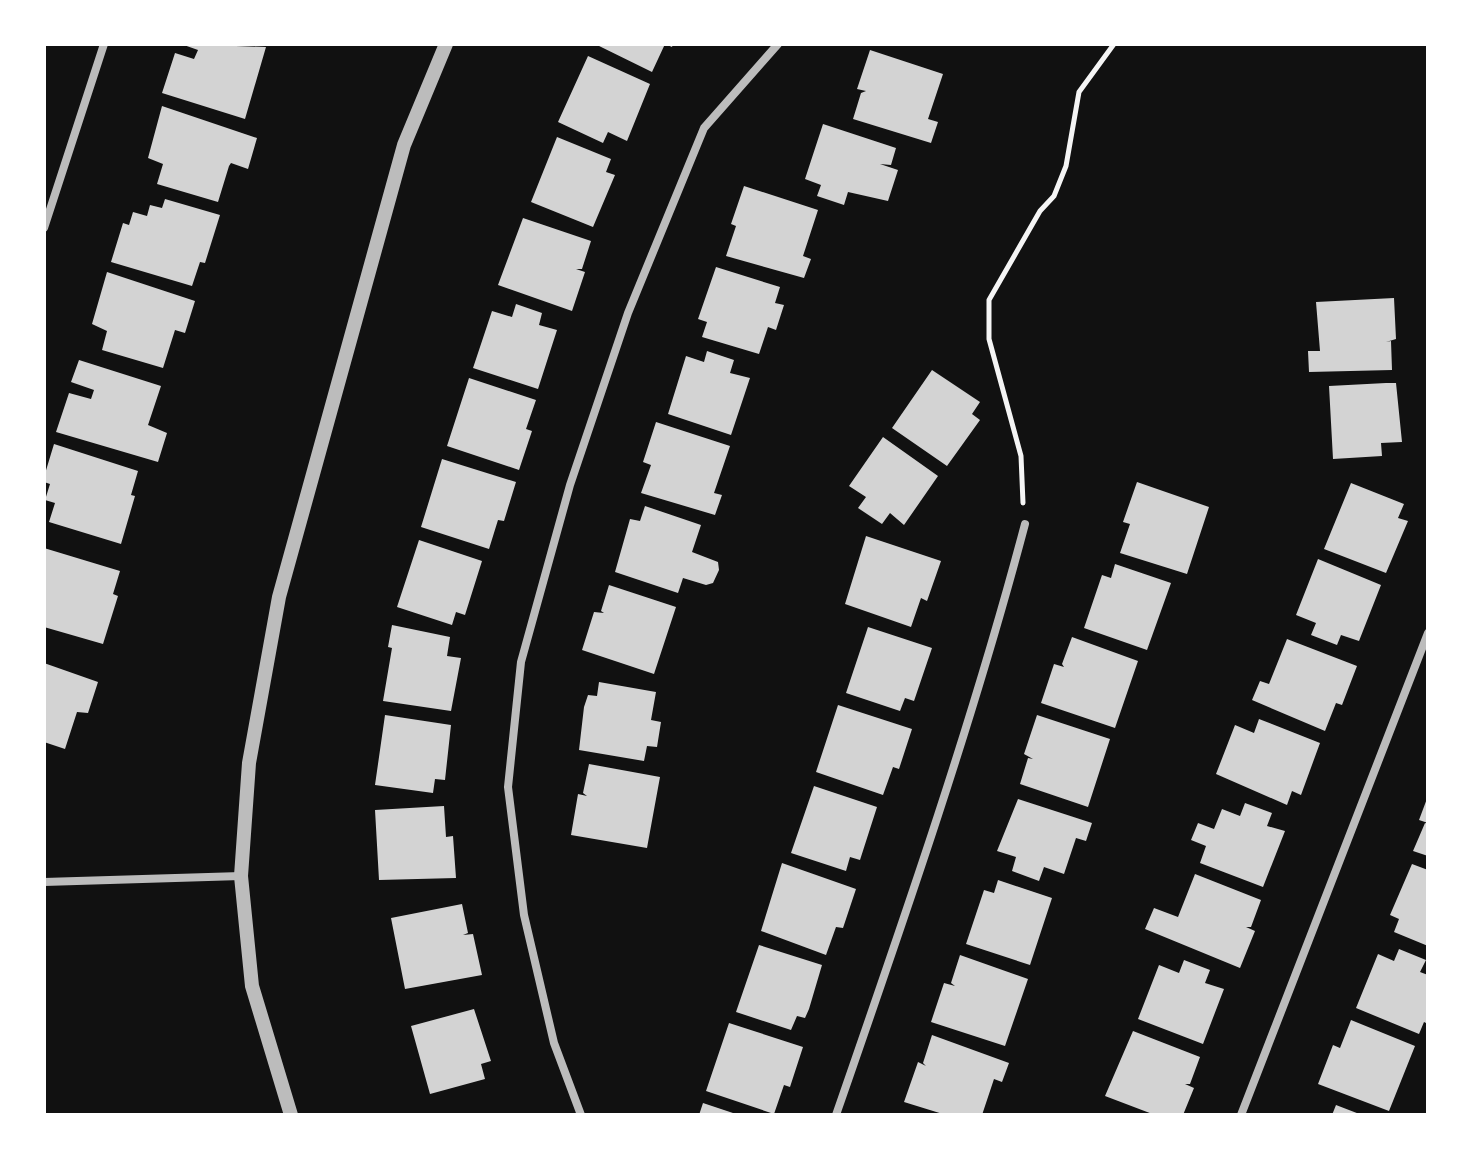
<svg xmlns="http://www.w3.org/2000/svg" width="1472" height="1159" font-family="Barlow,sans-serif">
<rect width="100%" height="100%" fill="#111"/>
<path fill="#d3d3d3" d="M181,44L266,47L245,119L162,93L175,53L194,59L198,50Z
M595,44H673L672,47L665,44L652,72Z
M870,50L943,74L928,119L938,122L931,143L853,119L861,93L866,91L857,89Z
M588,56L650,84L627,141L608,132L603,143L558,122Z
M162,106L257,138L248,169L231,163L229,166L218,202L157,184L163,164L148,158Z
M823,124L896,148L891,165L880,164L898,170L888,201L848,192L844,205L817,196L821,185L805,179Z
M557,137L611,159L606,172L615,175L593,227L531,202Z
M744,186L818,210L803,256L811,259L804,278L726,256L736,226L731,224Z
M165,199L220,215L205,263L200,262L192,286L111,262L123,223L129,225L133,212L147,216L150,205L162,208Z
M523,218L591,241L582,269H576L585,272L572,311L498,285Z
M716,267L780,287L775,303L784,305L776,330L768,327L759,354L702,337L707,322L698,319Z
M107,272L195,301L185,333L175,330L163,368L102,350L107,331L92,324Z
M1394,298L1396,339L1386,342L1391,341L1392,370L1309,372L1308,351H1320L1316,302Z
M516,304L542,313L539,325L557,330L538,389L473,368L492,311L512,317Z
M707,351L734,360L730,373L750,378L731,435L668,414L686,356L704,362Z
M79,360L161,386L148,425L167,433L158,462L56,432L69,393L91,399L94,390L71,382Z
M932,370L980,402L972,414L980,420L947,466L892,428Z
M469,378L536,400L526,429L532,431L519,470L447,446Z
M1386,383H1396L1402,442L1381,443L1382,456L1333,459L1329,386Z
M656,422L730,446L714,493L722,495L715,515L641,493L651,465L643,462Z
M883,437L938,476L904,525L890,513L882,524L858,508L866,497L849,486Z
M54,444L138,471L131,495L135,496L121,544L49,522L55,503L45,500L50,484L44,482V477Z
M442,459L516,482L504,521L498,520L489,549L421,527Z
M1137,482L1209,507L1187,574L1120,553L1130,524L1123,522Z
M1351,483L1404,504L1398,518L1408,521L1386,573L1324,549Z
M645,506L701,525L692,552L718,562L719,570L713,583L706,585L683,578L678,593L615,572L630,519L640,521Z
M866,536L941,561L927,601L921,598L911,627L845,604Z
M419,540L482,561L465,615L456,612L452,625L397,607Z
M44,548L120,571L113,594L118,596L103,644L44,627Z
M1318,559L1381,585L1359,641L1341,635L1337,645L1311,635L1316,623L1296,615Z
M1115,564L1171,583L1147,650L1084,628L1102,575L1111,578Z
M609,585L676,607L654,674L582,650L594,612L604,613L601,611Z
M392,625L450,637L447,656L461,658L451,711L383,701L392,648L388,647Z
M868,627L932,648L914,701L905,698L900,711L846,693Z
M1072,637L1138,661L1115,728L1041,703L1054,664L1064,667L1062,664Z
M1287,639L1357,666L1342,705L1336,703L1325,731L1252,700L1260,681L1269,684Z
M44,663L98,682L88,713L77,712L65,749L44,742Z
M599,682L656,692L651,720L661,722L657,747L647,746L644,761L579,750L584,707L588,695L597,696Z
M838,705L912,729L899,769L893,767L883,795L816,772Z
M385,715L451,725L445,780L435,779L433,793L375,785Z
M1037,715L1110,739L1088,807L1020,784L1028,758L1033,759L1024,754Z
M1259,719L1320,743L1301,795L1292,791L1287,805L1216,774L1235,725L1254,733Z
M589,764L660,777L647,848L571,835L578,794L587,796L583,793Z
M814,786L877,807L860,860L850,857L846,871L791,853Z
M1428,796V823L1419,820Z
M1018,799L1092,823L1086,841L1076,838L1064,874L1044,867L1039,881L1012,871L1016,857L997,851Z
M1245,803L1272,813L1267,826L1285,831L1263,887L1200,863L1206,846L1191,840L1198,823L1214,829L1222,809L1240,816Z
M444,806L446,837L453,836L456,878L379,880L375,810Z
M1425,823L1428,824V856L1413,851Z
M782,863L856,889L843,928L836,927L826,955L761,931Z
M1412,864L1428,870V946L1394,932L1399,919L1390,915Z
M1195,874L1261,900L1251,927H1246L1255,931L1240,968L1145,929L1154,908L1178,917Z
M998,880L1052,898L1030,965L966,944L984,890L994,893Z
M462,904L468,933L463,935L473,934L482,975L405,989L391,918Z
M759,945L822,965L809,1009L805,1018L797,1016L791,1030L736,1012Z
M1399,949L1426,960L1420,972L1428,975V1024L1424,1022L1419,1034L1356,1008L1378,954L1394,961Z
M960,955L1028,979L1005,1046L931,1022L944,983L955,986L951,983Z
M1184,960L1210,970L1205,983L1224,989L1203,1044L1138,1019L1159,965L1179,973Z
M474,1009L491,1061L481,1064L485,1079L430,1094L411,1026Z
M1351,1020L1415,1046L1389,1111L1318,1084L1333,1045L1340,1048Z
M729,1023L803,1047L790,1087L784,1085L774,1114L706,1091Z
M1133,1031L1200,1057L1190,1084H1185L1194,1088L1183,1115H1155L1105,1096Z
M932,1035L1009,1063L1002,1082L994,1079L982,1115H946L904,1102L918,1062L926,1066L923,1063Z
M703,1103L736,1114L735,1115H699Z
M1336,1105L1362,1115H1332Z"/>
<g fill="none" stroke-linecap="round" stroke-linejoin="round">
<path stroke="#f5f5f5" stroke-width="5" d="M1023,503L1021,456L989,339V300L1040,211L1054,196L1066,166L1079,92L1114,44"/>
<path stroke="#bcbcbc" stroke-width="8" d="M44,228L104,44
M44,882L241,876
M581,1115L554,1043L524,915L508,787L521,662L570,485L628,313L704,128L778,44
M836,1115C904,919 972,724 1025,524
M1241,1115L1428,633"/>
<path stroke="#bcbcbc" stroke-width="14" d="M291,1115L252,986L241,876L249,763L279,597L404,145L446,44"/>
</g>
<rect width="1472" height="1159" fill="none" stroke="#ffffff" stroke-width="92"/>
</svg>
